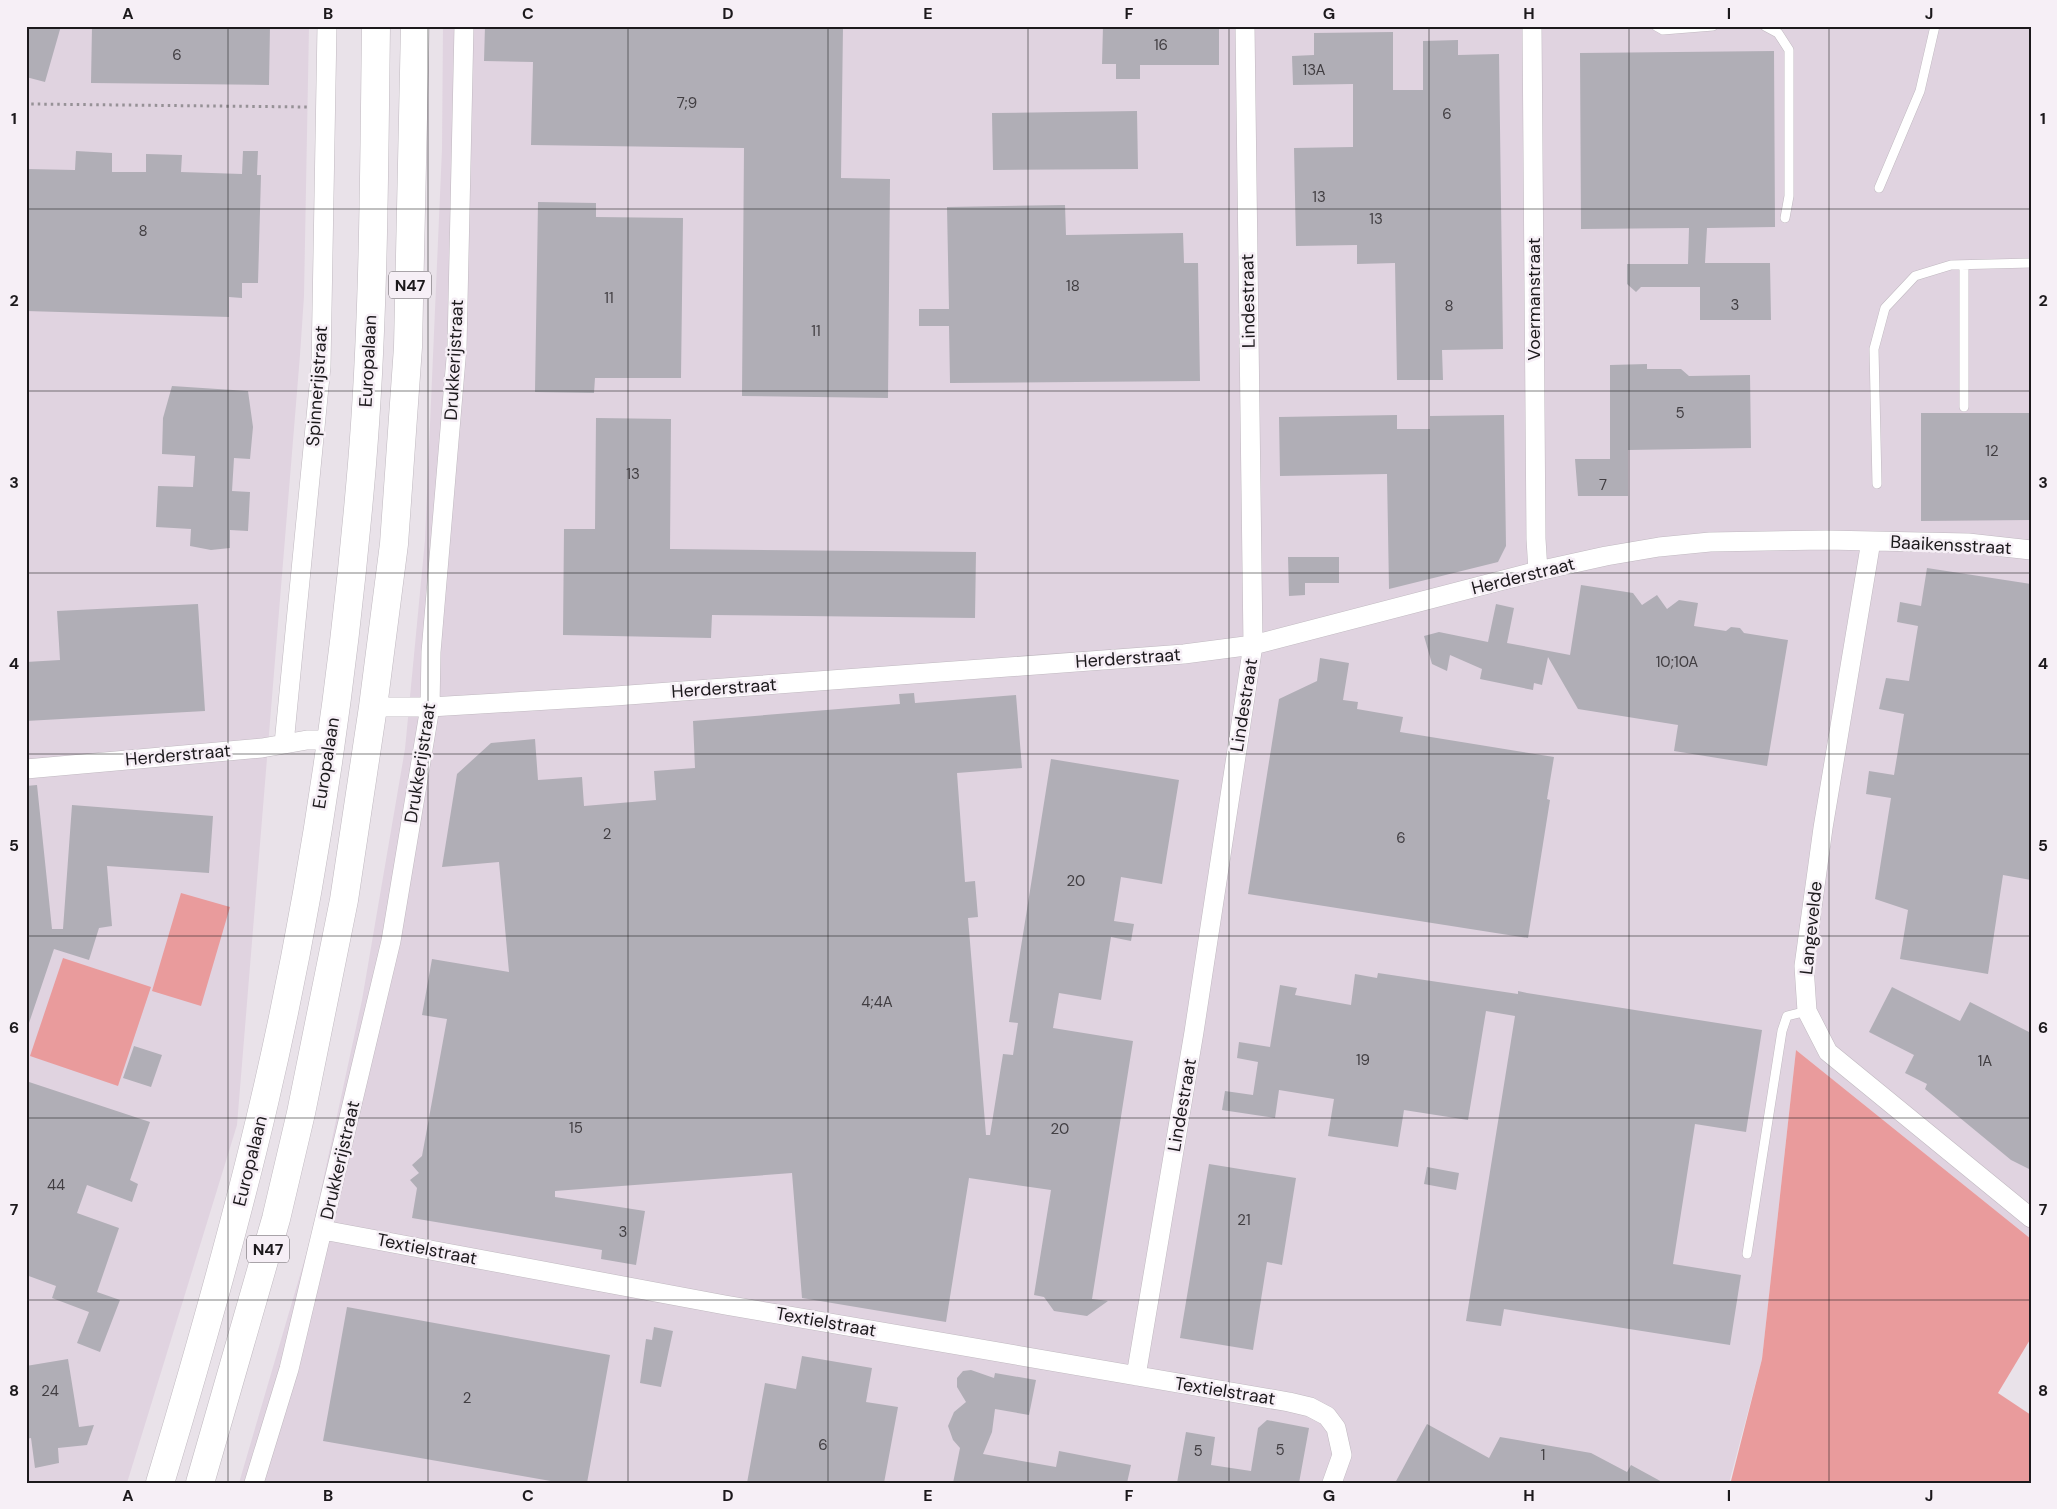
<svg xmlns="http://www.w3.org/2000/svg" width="2057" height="1509" font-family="'DM Sans',sans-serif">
<rect width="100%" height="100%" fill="#e9e2e9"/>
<path fill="#e0d3e0" d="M26,26H309L304,296L300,355L237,1125L127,1483H26Z
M443,26H2031V1239L1796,1050L1762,1359L1729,1483H239L310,1241L362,1000L405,749L425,540L442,149Z"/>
<path fill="#e99b9c" d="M181,893L230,907L201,1006L152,991Z
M63,958L151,987L118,1086L30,1056Z
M1796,1050L2031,1239V1338L1998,1393L2031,1415V1483H1736L1731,1481L1762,1359Z"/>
<path fill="#b0aeb6" d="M26,26H61L45,82L26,77Z
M92,26H270L269,85L91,83Z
M485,26H843L841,178L890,179L888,398L742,396L744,148L531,145L533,62L484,61Z
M1103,26H1219V65H1140V79H1116V64H1102Z
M1393,32V90H1423V41L1458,40V55L1499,54L1503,349L1442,350L1443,380H1397L1395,263L1357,264V245L1296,246L1294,148L1353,147V84L1293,85L1292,56L1314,55V33Z
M1774,51L1775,227L1707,228L1705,263H1770L1771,320H1700V287H1641L1636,292L1627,284V264H1688L1689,228L1581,229L1580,53Z
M1137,111L1138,169L993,170L992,113Z
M76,151L112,153V172H146V154L182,155L181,172L242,174L243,151H258L257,175H261L258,283H242V298L229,297V317L26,311V169L75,170Z
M538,202L596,203V217L683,218L681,378H595L594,393L535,392Z
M1065,205L1066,235L1183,233L1184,263H1198L1200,381L950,383L949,326H919V309H949L947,207Z
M1647,364V369H1681L1689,376L1750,375L1751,448L1628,450V496H1578L1575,459H1610V365Z
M172,386L248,391L253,427L250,459L234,458L232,491L250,492L248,531L230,530V548L211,550L190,546L191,529L156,527L158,486L193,487L195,456L162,454L163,418Z
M1921,413H2031V520L1921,521Z
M1397,415V429H1430V416L1504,415L1506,546L1498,562L1389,589L1387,474L1280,476L1279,417Z
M596,418L671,419L670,549L976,552L975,618L712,615L711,638L563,635L564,529H595Z
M1288,557H1339V583H1305V595L1289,596Z
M1927,568L2031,584V880L2003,875L1988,974L1900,959L1908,910L1875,899L1891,798L1866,794L1869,771L1894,775L1904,714L1879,709L1886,678L1909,681L1918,626L1897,622L1900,602L1921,606Z
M1581,585L1633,593L1642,605L1657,595L1667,609L1679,600L1698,603L1694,626L1726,631L1731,627L1740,628L1744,633L1788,640L1767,766L1674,751L1678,725L1578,709L1548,657L1542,685L1534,683L1533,690L1480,679L1482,669L1450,655L1447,671L1432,664L1424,636L1439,632L1488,642L1496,604L1514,608L1507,643L1570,655Z
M198,604L205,711L26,721V662L60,660L57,611Z
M1320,658L1349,663L1343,700L1358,702L1357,709L1403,717L1400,732L1554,757L1547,799L1550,800L1528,938L1248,894L1279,699L1317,681Z
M914,693L915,703L1016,695L1022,768L957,773L965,882L975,881L978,917L968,918L986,1135H990L1003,1054L1013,1055L1018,1023L1009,1022L1051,759L1179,780L1162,884L1121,877L1114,921L1134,924L1131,941L1111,937L1101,1000L1059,993L1053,1028L1133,1041L1092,1299L1108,1301L1087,1316L1054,1311L1044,1297L1034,1295L1051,1190L969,1178L946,1322L802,1298L792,1173L555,1191V1197L645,1211L636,1265L601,1259L602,1250L412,1218L417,1188L410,1180L419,1173L412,1165L422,1156L447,1019L422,1015L432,959L509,972L499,862L442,867L457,774L491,743L535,739L538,780L582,777L584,806L656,800L654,771L695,768L693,721L900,704L899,694Z
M37,785L52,929H63L72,805L213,816L209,873L107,866L112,926L99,928L89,960L54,949L29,1023L26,1022V786Z
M1378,973L1518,994V991L1527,993L1762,1030L1746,1132L1695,1124L1673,1264L1741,1275L1730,1345L1504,1309L1501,1326L1466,1321L1515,1016L1486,1011L1468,1120L1404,1110L1398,1147L1328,1136L1334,1099L1279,1090L1275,1118L1222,1110L1225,1091L1253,1095L1258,1062L1237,1058L1239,1042L1270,1047L1280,985L1297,988L1295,995L1351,1005L1355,974L1377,978Z
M1892,987L1960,1021L1970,1002L2031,1033V1170L2011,1160L1925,1089L1927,1084L1905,1073L1914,1055L1869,1032Z
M134,1046L162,1055L151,1087L123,1078Z
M26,1081L150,1122L130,1180L138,1184L132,1202L87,1185L77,1213L119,1228L97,1292L120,1300L100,1352L77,1343L89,1312L52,1298L56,1286L26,1275Z
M1209,1164L1296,1178L1282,1265L1267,1262L1253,1350L1180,1338Z
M1427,1167L1459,1173L1456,1190L1424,1184Z
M347,1307L610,1355L587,1483H562L323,1441Z
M654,1327L673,1331L661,1387L640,1383L646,1339L652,1340Z
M802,1356L872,1368L866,1402L898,1407L884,1483H747L765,1383L796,1389Z
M68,1359L79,1427L94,1425L87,1445L58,1448L59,1463L35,1468L31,1438L26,1439V1366Z
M971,1370L994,1378L995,1373L1036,1380L1029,1415L995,1409L992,1432L983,1454L1056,1467L1059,1451L1131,1465L1127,1483H953L960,1448L953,1440L948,1426L954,1412L966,1402L957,1387V1378L963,1371Z
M1267,1420L1309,1428L1299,1483H1177L1186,1432L1215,1437L1211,1465L1251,1471L1258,1428Z
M1427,1424L1489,1458L1500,1437L1591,1453L1627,1472L1631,1465L1664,1483H1395Z"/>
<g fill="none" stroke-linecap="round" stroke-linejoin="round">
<g stroke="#c0b9c0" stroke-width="10">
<path id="service" d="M1656,26L1663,30L1713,26
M1765,26L1778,33L1789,50V196L1785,218
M1879,188L1920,91L1935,26
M1964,265V407
M1877,484L1874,349L1885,308L1915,276L1951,265L2031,263
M1747,1254L1782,1031L1787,1016L1807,1011"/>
</g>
<g stroke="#c0b9c0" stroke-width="20">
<path id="minor" d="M1532,26L1536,539L1538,571
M1871,541L1823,828L1804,966L1807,1011L1828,1052L2031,1218
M373,707H430L615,696L1184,654L1253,645L1538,571L1606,556L1659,547L1710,542L1826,540L1968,543L2031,550
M284,744L321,366L327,26
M26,769L262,748L307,740H330
M323,1230L725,1305L1289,1402L1310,1407L1327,1416L1336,1428L1342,1455L1332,1483
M1136,1376L1194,1032L1253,645L1245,26
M254,1483L289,1369L391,941L430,707L431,652L457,347L464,26"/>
</g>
<g stroke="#c0b9c0" stroke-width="29">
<path id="trunk" d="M160,1483C198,1357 234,1231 264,1103C313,894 344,678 362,464C374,319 374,172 376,26
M200,1483L276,1219L301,1113L344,900L373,707L394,544L408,347L415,26"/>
</g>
<path stroke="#969196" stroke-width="3" stroke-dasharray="2.5 4" stroke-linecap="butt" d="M26,107L29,104L307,107"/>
<use href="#service" stroke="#fff" stroke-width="9"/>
<use href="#minor" stroke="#fff" stroke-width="19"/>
<use href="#trunk" stroke="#fff" stroke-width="28"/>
</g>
<path fill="none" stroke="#1c191c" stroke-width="1" stroke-opacity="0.55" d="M228,26V1483M428,26V1483M628,26V1483M828,26V1483M1028,26V1483M1229,26V1483M1429,26V1483M1629,26V1483M1829,26V1483M26,209H2031M26,391H2031M26,573H2031M26,754H2031M26,936H2031M26,1118H2031M26,1300H2031"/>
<g text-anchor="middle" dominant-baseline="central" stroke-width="5" stroke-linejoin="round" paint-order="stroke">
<g font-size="15" fill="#413e42">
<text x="1161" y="45">16</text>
<text x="177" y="55">6</text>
<text x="1314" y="70">13A</text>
<text x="687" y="103">7;9</text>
<text x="1447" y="114">6</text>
<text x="1319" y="197">13</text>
<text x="1376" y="219">13</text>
<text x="143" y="231">8</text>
<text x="1073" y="286">18</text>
<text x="609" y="298">11</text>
<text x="1735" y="305">3</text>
<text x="1449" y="306">8</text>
<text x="816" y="331">11</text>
<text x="1680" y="413">5</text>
<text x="1992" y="451">12</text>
<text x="633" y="474">13</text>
<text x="1603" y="485">7</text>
<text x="1677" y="662">10;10A</text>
<text x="607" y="834">2</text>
<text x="1401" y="838">6</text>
<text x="1076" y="881">20</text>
<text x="877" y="1002">4;4A</text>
<text x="1363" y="1060">19</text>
<text x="1985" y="1061">1A</text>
<text x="576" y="1128">15</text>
<text x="1060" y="1129">20</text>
<text x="56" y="1185">44</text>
<text x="1244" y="1220">21</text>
<text x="623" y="1232">3</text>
<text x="50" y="1391">24</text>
<text x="467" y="1398">2</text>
<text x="823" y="1445">6</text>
<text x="1280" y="1450">5</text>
<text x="1198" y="1451">5</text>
<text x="1543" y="1455">1</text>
</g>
<g fill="#f6eff6" stroke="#5d595d" stroke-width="1">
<rect x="389" y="271.5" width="42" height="27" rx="4"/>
<rect x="247" y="1235.5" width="42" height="27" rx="4"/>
</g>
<g font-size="16" font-weight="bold" fill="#1c191c">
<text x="410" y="285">N47</text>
<text x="268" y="1249">N47</text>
</g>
<g font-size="18" fill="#1c191c" stroke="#f6eff6">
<text transform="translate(1534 299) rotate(-90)">Voermanstraat</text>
<text transform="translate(1248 301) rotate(-91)">Lindestraat</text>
<text transform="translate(454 360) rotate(-87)">Drukkerijstraat</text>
<text transform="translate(368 361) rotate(-87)">Europalaan</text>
<text transform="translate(317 386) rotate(-86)">Spinnerijstraat</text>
<text transform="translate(1951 545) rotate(3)">Baaikensstraat</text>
<text transform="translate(1523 576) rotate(-14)">Herderstraat</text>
<text transform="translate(1128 658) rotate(-4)">Herderstraat</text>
<text transform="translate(724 688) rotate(-4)">Herderstraat</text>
<text transform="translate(1244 705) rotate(-81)">Lindestraat</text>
<text transform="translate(178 755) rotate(-5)">Herderstraat</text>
<text transform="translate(326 763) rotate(-81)">Europalaan</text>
<text transform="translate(420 763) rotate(-81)">Drukkerijstraat</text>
<text transform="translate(1811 928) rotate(-84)">Langevelde</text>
<text transform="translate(1182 1105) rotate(-80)">Lindestraat</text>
<text transform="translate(340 1160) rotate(-77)">Drukkerijstraat</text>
<text transform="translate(250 1161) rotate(-76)">Europalaan</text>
<text transform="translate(427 1249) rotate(11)">Textielstraat</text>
<text transform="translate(826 1322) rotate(10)">Textielstraat</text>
<text transform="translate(1225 1391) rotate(9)">Textielstraat</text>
</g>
</g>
<rect width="2057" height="1509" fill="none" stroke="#f6eff6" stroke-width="55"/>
<rect x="28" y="28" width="2002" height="1454" fill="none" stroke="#1c191c" stroke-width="2"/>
<g font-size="16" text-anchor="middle" font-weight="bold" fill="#1c191c">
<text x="128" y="19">A</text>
<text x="328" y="19">B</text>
<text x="528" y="19">C</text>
<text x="728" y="19">D</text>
<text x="928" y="19">E</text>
<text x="1129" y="19">F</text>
<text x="1329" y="19">G</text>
<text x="1529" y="19">H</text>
<text x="1729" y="19">I</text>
<text x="1929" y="19">J</text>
<text x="14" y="124">1</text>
<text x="2043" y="124">1</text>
<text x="14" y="306">2</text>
<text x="2043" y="306">2</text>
<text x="14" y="488">3</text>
<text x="2043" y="488">3</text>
<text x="14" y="669">4</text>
<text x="2043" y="669">4</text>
<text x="14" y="851">5</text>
<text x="2043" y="851">5</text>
<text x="14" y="1033">6</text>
<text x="2043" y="1033">6</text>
<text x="14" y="1215">7</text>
<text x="2043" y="1215">7</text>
<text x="14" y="1396">8</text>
<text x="2043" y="1396">8</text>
<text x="128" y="1501">A</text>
<text x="328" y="1501">B</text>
<text x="528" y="1501">C</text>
<text x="728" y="1501">D</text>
<text x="928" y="1501">E</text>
<text x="1129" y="1501">F</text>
<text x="1329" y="1501">G</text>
<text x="1529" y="1501">H</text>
<text x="1729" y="1501">I</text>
<text x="1929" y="1501">J</text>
</g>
</svg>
